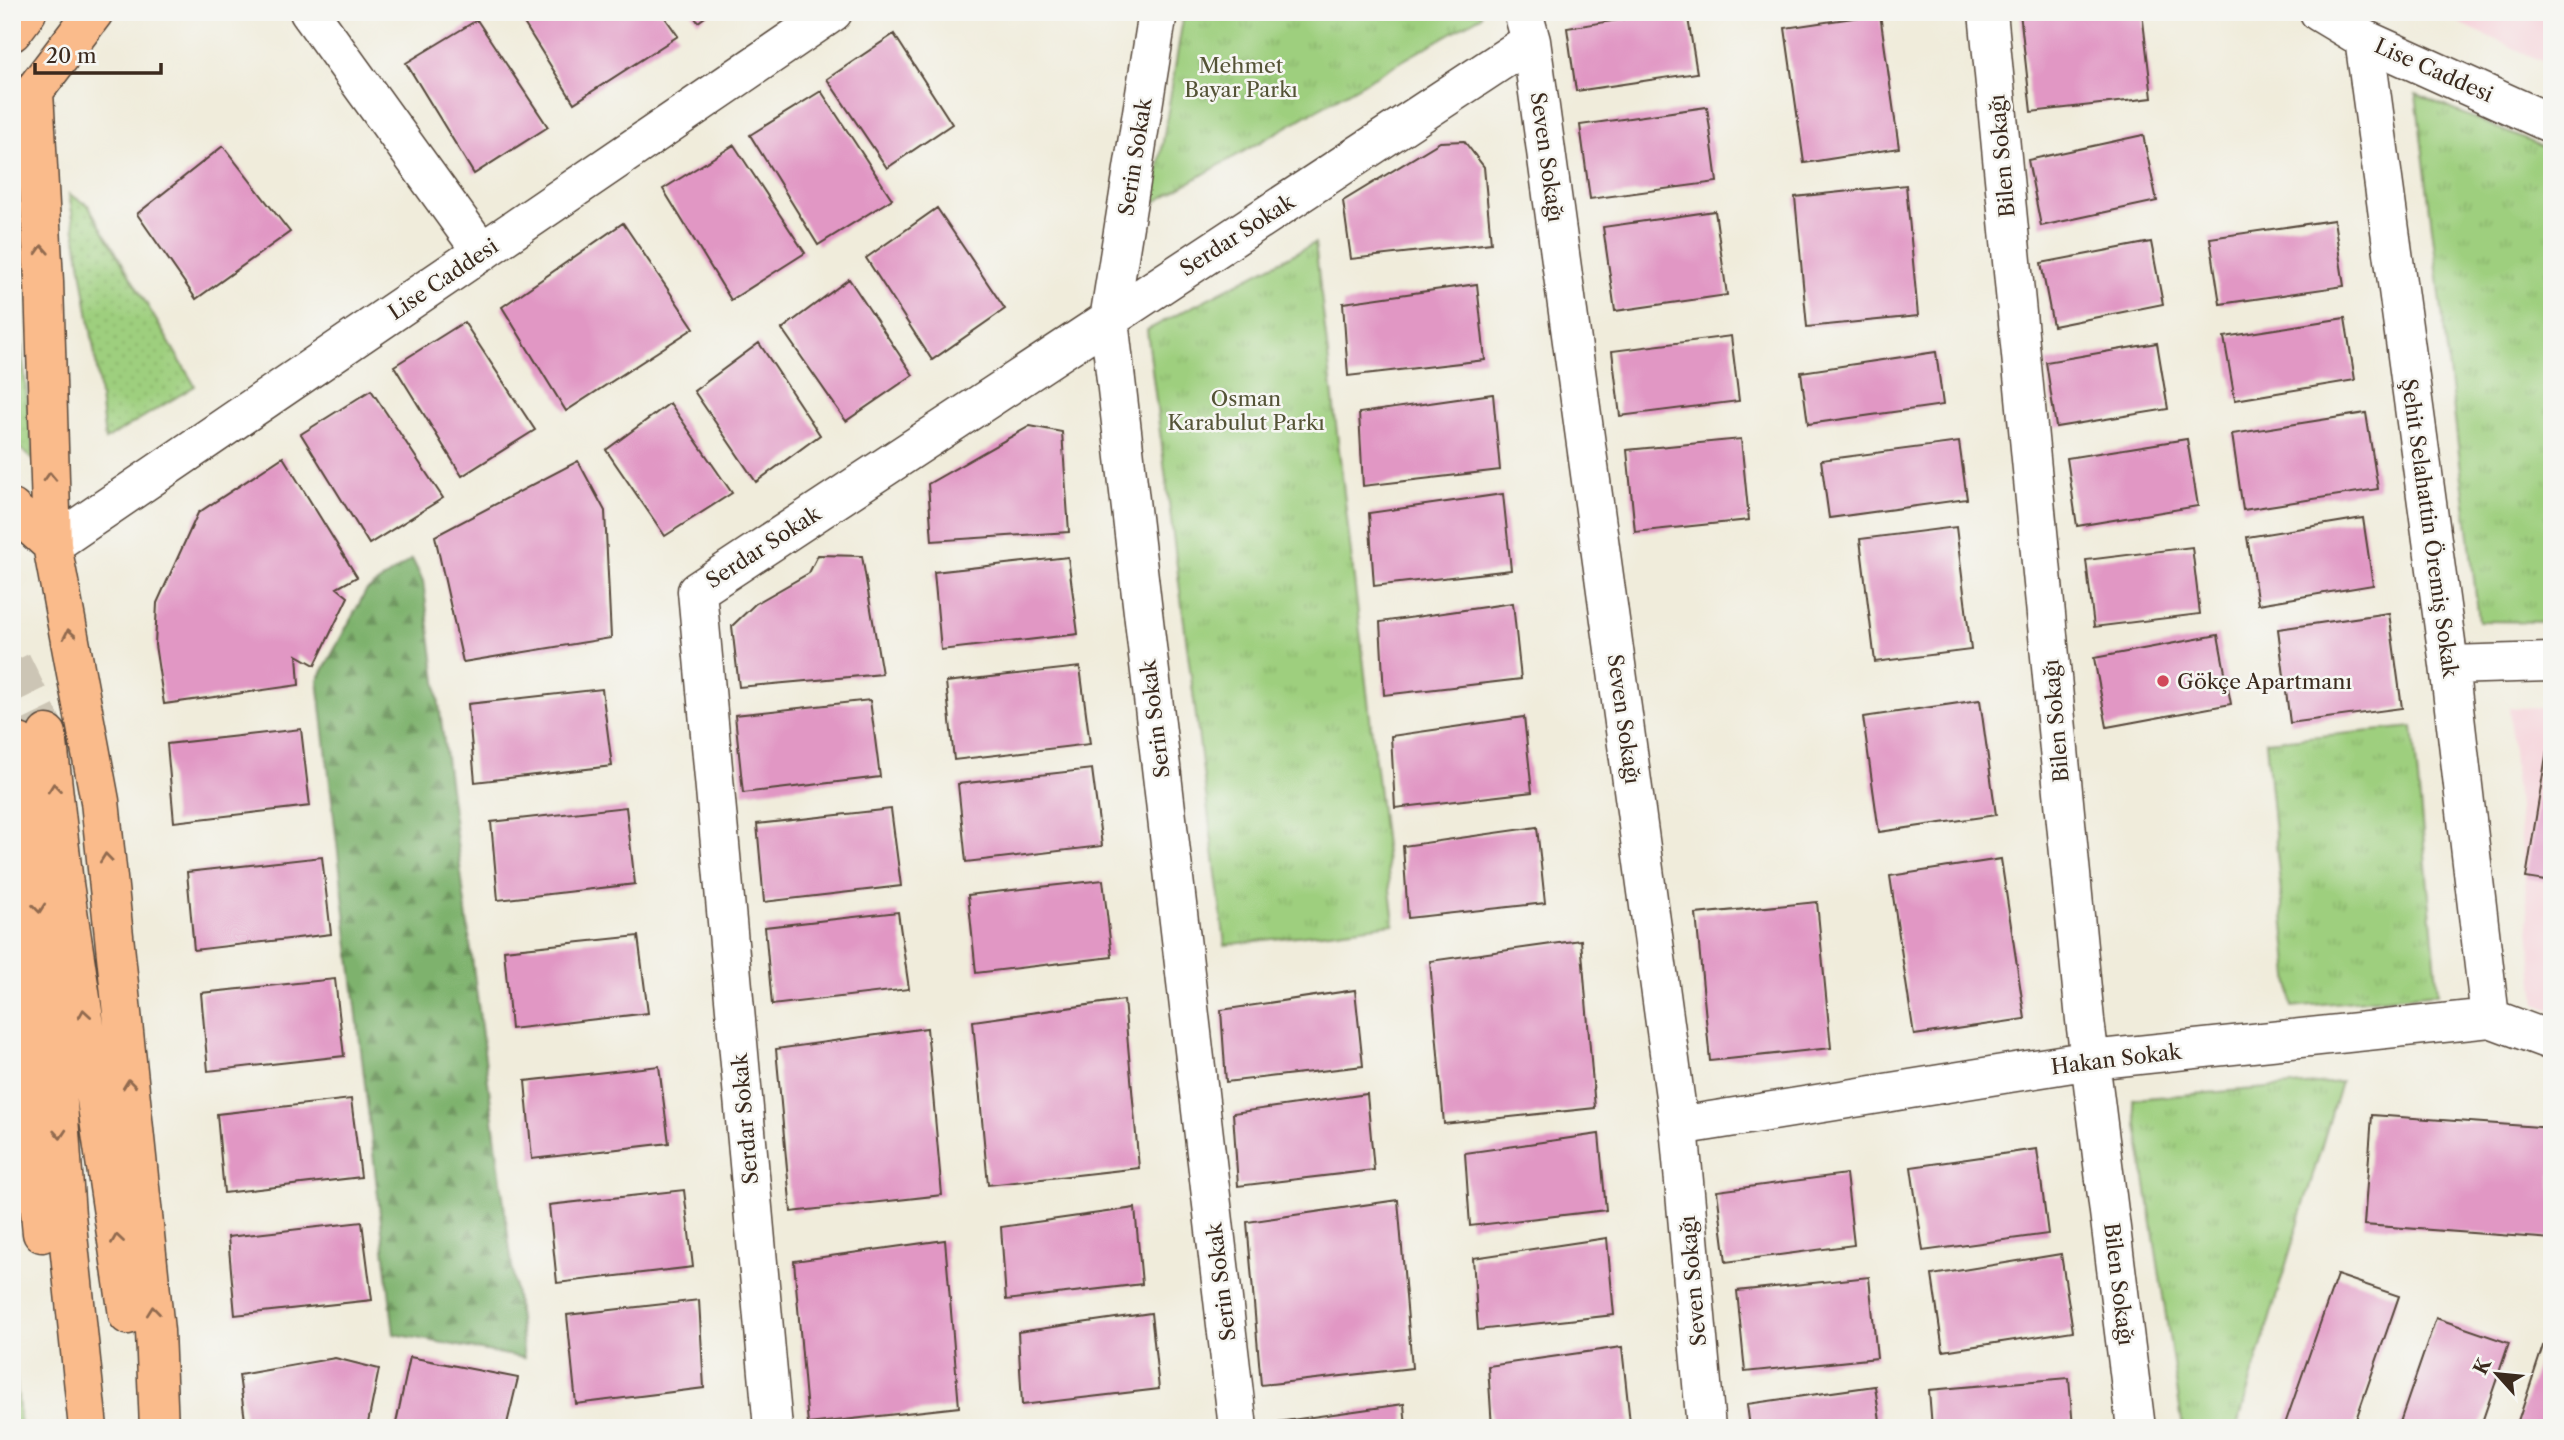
<svg xmlns="http://www.w3.org/2000/svg" width="2564" height="1440" font-family="'Libre Caslon Text',serif">
<defs>
<pattern id="grass-dots" width="8" height="8" patternUnits="userSpaceOnUse" patternTransform="scale(1.75)"><rect width="8" height="8" fill="#9ecf7e"/><path d="M2 2h.1M6 6h.1" fill="none" stroke="#89b26c" stroke-width="1.8" stroke-linecap="round"/></pattern>
<pattern id="forest-firs" width="22" height="20" patternUnits="userSpaceOnUse" patternTransform="scale(1.75)"><rect width="22" height="20" fill="#7eb26d"/><path d="M5 1l3.5 6h-7zM16 11l3.5 6h-7z" fill="#689159"/></pattern>
<pattern id="park-tufts" width="24" height="20" patternUnits="userSpaceOnUse" patternTransform="scale(1.75)"><rect width="24" height="20" fill="#9ecf7e"/><path d="M3 7l-1-3M5 7V3M7 7l1-3M15 17l-1-3M17 17v-4M19 17l1-3" fill="none" stroke="#89b26c"/></pattern>
</defs>
<rect width="100%" height="100%" fill="#f6f6f2"/>
<filter id="ink" filterUnits="userSpaceOnUse"><feTurbulence type="fractalNoise" baseFrequency=".0143" numOctaves="2"/><feDisplacementMap in="SourceGraphic" scale="14" xChannelSelector="R" yChannelSelector="G"/><feConvolveMatrix kernelMatrix="1 2 1 2 8 2 1 2 1" color-interpolation-filters="sRGB"/></filter>
<filter id="wash" filterUnits="userSpaceOnUse"><feTurbulence type="fractalNoise" baseFrequency=".00686" numOctaves="4" result="noise"/><feDisplacementMap in="SourceGraphic" scale="28" xChannelSelector="R" yChannelSelector="G"/><feGaussianBlur stdDeviation="1.57" result="paint"/><feColorMatrix in="noise" values="0 0 0 0 0 0 0 0 0 0 0 0 0 0 0 0 0 1.4 0 .05"/><feComposite in="paint" operator="in"/></filter>
<g filter="url(#wash)">
<rect width="100%" height="100%" fill="#f0ecdb"/>
<path fill="#f6cfd8" d="M2436,12H2552V66Z
M2552,707V1010L2536,1004L2509,708Z"/>
<path fill="url(#grass-dots)" stroke="#6c7c4e" stroke-width="2" d="M69,194L88,205L195,386L105,440L96,362Z
M12,260L34,460L12,442Z"/>
<path fill="url(#forest-firs)" stroke="#5c6e46" stroke-width="2" d="M412,559L423,581L524,1358L394,1334L318,680L366,591Z"/>
<path fill="url(#park-tufts)" stroke="#6c7c4e" stroke-width="2" d="M1184,12H1481V16L1153,203Z
M2416,94L2552,151V622L2479,621Z
M1315,243L1394,924L1225,945L1147,330Z
M2413,727L2438,993L2292,1007L2266,741Z
M2341,1082L2237,1427L2183,1428L2133,1099Z
M12,1343L21,1428H12Z"/>
<g id="blocks">
<path fill="#e197c4" d="M517,12H661L678,36L574,103Z
M691,12H712L698,22Z
M1669,12H1687L1697,73L1576,91L1567,28Z
M2020,12H2142L2152,98L2031,112Z
M1880,14L1899,148L1804,163L1785,28Z
M477,20L548,127L474,174L406,63Z
M894,34L952,124L887,168L827,79Z
M821,91L892,199L818,245L750,135Z
M1707,107L1717,182L1590,199L1580,125Z
M2143,135L2157,201L2041,226L2028,160Z
M1464,141L1484,167L1491,243L1351,259L1343,201L1440,142Z
M734,145L805,253L731,300L663,189Z
M223,146L290,232L196,299L137,214Z
M1906,185L1918,316L1807,327L1795,197Z
M937,208L1005,309L932,360L866,258Z
M1715,211L1727,295L1615,311L1603,227Z
M2334,220L2344,286L2220,304L2210,238Z
M623,223L694,328L566,411L502,307Z
M2151,242L2163,304L2053,326L2041,263Z
M849,279L913,375L846,421L782,329Z
M1477,284L1485,360L1348,376L1343,303Z
M2345,318L2355,380L2235,400L2224,337Z
M464,322L535,430L462,476L394,366Z
M1731,336L1739,401L1620,416L1612,351Z
M759,343L820,435L756,482L694,391Z
M2157,343L2168,409L2056,427L2046,362Z
M1936,352L1943,405L1808,424L1801,372Z
M371,390L443,498L369,544L301,434Z
M1493,394L1500,470L1363,486L1359,413Z
M670,403L732,493L665,536L606,450Z
M2366,413L2378,489L2243,510L2232,434Z
M1030,426L1062,432L1069,532L932,541L928,484Z
M1741,439L1749,520L1635,532L1627,450Z
M2187,439L2198,506L2077,526L2067,458Z
M1959,442L1967,499L1829,518L1821,460Z
M283,457L357,577L337,588L348,597L315,665L297,655L299,685L164,704L155,645L157,603L198,513Z
M578,461L605,511L611,638L463,662L435,536Z
M1503,494L1511,570L1374,586L1369,513Z
M2363,518L2373,585L2258,604L2247,537Z
M1956,527L1971,650L1875,662L1860,539Z
M2192,547L2200,614L2094,627L2086,560Z
M818,555L862,556L882,674L739,687L732,626L755,604L809,573Z
M1068,557L1078,634L941,650L934,572Z
M1513,603L1521,679L1384,695L1380,622Z
M2389,613L2402,708L2290,723L2278,629Z
M2218,635L2231,704L2107,727L2094,658Z
M1080,667L1090,744L954,760L946,682Z
M602,689L612,766L475,782L468,704Z
M870,700L880,777L743,793L735,715Z
M1980,700L1996,815L1879,832L1863,717Z
M1524,717L1532,792L1395,808L1391,736Z
M301,729L310,806L174,822L167,744Z
M2547,750L2552,751V882L2526,878Z
M1092,769L1102,846L966,862L958,784Z
M626,807L635,884L498,900L491,822Z
M891,809L901,886L764,902L757,824Z
M1537,827L1545,903L1408,918L1403,846Z
M322,857L331,934L194,950L187,872Z
M2001,859L2025,1019L1914,1035L1890,876Z
M1103,880L1112,957L976,973L968,895Z
M1817,902L1831,1048L1710,1061L1696,914Z
M898,912L909,989L772,1005L765,927Z
M638,936L648,1013L511,1029L504,950Z
M1581,940L1595,1108L1444,1124L1430,961Z
M335,979L344,1056L208,1071L201,993Z
M1355,990L1363,1066L1226,1082L1221,1010Z
M1124,1000L1139,1168L988,1185L973,1021Z
M927,1028L942,1195L791,1212L776,1049Z
M659,1066L669,1143L532,1159L525,1081Z
M1367,1094L1374,1170L1238,1186L1233,1113Z
M351,1099L361,1177L224,1193L217,1114Z
M2372,1115L2552,1128V1239L2364,1225Z
M1599,1134L1606,1210L1470,1226L1465,1153Z
M2037,1149L2048,1234L1923,1251L1911,1167Z
M1846,1174L1854,1245L1726,1262L1717,1191Z
M684,1190L693,1267L557,1283L549,1205Z
M1398,1200L1412,1368L1261,1385L1247,1222Z
M1135,1208L1142,1284L1006,1300L1001,1227Z
M362,1222L372,1300L235,1315L228,1237Z
M1607,1238L1614,1315L1478,1330L1473,1258Z
M945,1240L959,1407L808,1424L794,1261Z
M2061,1254L2073,1331L1943,1351L1932,1275Z
M2337,1275L2399,1296L2353,1428H2287L2284,1427Z
M1869,1277L1877,1358L1745,1372L1737,1291Z
M699,1300L704,1388L576,1404L567,1315Z
M1151,1313L1159,1389L1022,1405L1018,1332Z
M2436,1318L2509,1343L2480,1428H2398Z
M2543,1346L2552,1349V1428H2516Z
M1622,1347L1630,1423L1587,1428H1492L1488,1366Z
M410,1357L518,1378L506,1428H395Z
M335,1358L379,1369L367,1428H246L239,1375Z
M2069,1378L2073,1428H1932L1929,1390Z
M1875,1386L1881,1428H1750L1747,1404Z
M1404,1404L1406,1428H1271L1270,1423Z
M1167,1423L1168,1428H1147V1426Z"/>
</g>
</g>
<g filter="url(#ink)">
<use href="#blocks" fill-opacity="0" stroke="#56473a" stroke-width="2"/>
<g fill="none" stroke-linecap="round" stroke-linejoin="round">
<path stroke="#ccc5b5" stroke-width="38" stroke-dasharray="38 19" stroke-linecap="butt" d="M12,662L47,734"/>
<g stroke="#56473a" stroke-width="41">
<path id="minor" d="M309,12L482,252
M1158,12L1109,320L1238,1428
M1523,12L1531,41L1679,1126L1706,1428
M1988,12L2085,1020L2136,1428
M2319,12L2364,39L2552,124
M2364,39L2449,665L2490,1018
M52,545L833,12
M2449,665L2552,662
M1679,1126L2091,1060L2490,1018L2552,1041
M773,1428L697,591L1531,41"/>
</g>
<g stroke="#56473a" stroke-width="41">
<path id="major" d="M12,32L27,12
M34,91L44,282L52,545
M21,113L34,91L94,12
M12,509L52,545L100,801L155,1331L159,1428
M47,734L64,884L128,1315
M19,743L34,858L53,1034L66,1215L88,1428
M12,921L42,1233"/>
</g>
<use href="#minor" stroke="#fff" stroke-width="38"/>
<use href="#major" stroke="#fabb8b" stroke-width="38"/>
</g>
<defs><path id="oneway-chevron" d="M-2-3.5L2.5 0L-2 3.5" fill="none" stroke-width="1.6" stroke-linecap="round" stroke-linejoin="round" transform="scale(1.75)"/></defs>
<g stroke="#916b4f">
<use href="#oneway-chevron" transform="translate(42 250) rotate(-93)"/>
<use href="#oneway-chevron" transform="translate(50 477) rotate(-92)"/>
<use href="#oneway-chevron" transform="translate(69 634) rotate(-101)"/>
<use href="#oneway-chevron" transform="translate(54 788) rotate(-96)"/>
<use href="#oneway-chevron" transform="translate(106 858) rotate(-96)"/>
<use href="#oneway-chevron" transform="translate(39 908) rotate(84)"/>
<use href="#oneway-chevron" transform="translate(84 1014) rotate(-99)"/>
<use href="#oneway-chevron" transform="translate(129 1084) rotate(-96)"/>
<use href="#oneway-chevron" transform="translate(60 1134) rotate(86)"/>
<use href="#oneway-chevron" transform="translate(117 1239) rotate(-98)"/>
<use href="#oneway-chevron" transform="translate(153 1311) rotate(-96)"/>
</g>
</g>
<circle fill="#d1495b" stroke="#f6f6f2" stroke-width="2.5" cx="2163" cy="681" r="7"/>
<g text-anchor="middle" dominant-baseline="central" stroke-width="5" stroke-linejoin="round" paint-order="stroke">
<g font-size="21" fill="#545336" stroke="#f6f6f2">
<text x="1241" y="65">Mehmet<tspan x="1241" dy="24">Bayar Parkı</tspan></text>
<text x="1246" y="398">Osman<tspan x="1246" dy="24">Karabulut Parkı</tspan></text>
</g>
<g font-size="21" fill="#3b2a1e" stroke="#f6f6f2">
<text transform="translate(2434 70) rotate(24)">Lise Caddesi</text>
<text transform="translate(2002 156) rotate(-95)">Bilen Sokağı</text>
<text transform="translate(1135 157) rotate(-81)">Serin Sokak</text>
<text transform="translate(1547 157) rotate(82)">Seven Sokağı</text>
<text transform="translate(1237 235) rotate(-33)">Serdar Sokak</text>
<text transform="translate(443 279) rotate(-34)">Lise Caddesi</text>
<text transform="translate(2430 528) rotate(82)">Şehit Selahattin Öremiş Sokak</text>
<text transform="translate(763 547) rotate(-33)">Serdar Sokak</text>
<text transform="translate(1155 719) rotate(-97)">Serin Sokak</text>
<text transform="translate(1624 719) rotate(82)">Seven Sokağı</text>
<text transform="translate(2056 721) rotate(-95)">Bilen Sokağı</text>
<text transform="translate(2116 1059) rotate(-7)">Hakan Sokak</text>
<text transform="translate(745 1119) rotate(-95)">Serdar Sokak</text>
<text transform="translate(1693 1281) rotate(-95)">Seven Sokağı</text>
<text transform="translate(1221 1282) rotate(-97)">Serin Sokak</text>
<text transform="translate(2119 1284) rotate(83)">Bilen Sokağı</text>
</g>
<g font-size="21" fill="#3b2a1e" stroke="#f6f6f2" text-anchor="start">
<text x="2177" y="681">Gökçe Apartmanı</text>
</g>
</g>
<rect width="2564" height="1440" fill="none" stroke="#f6f6f2" stroke-width="42"/>
<g transform="translate(2497 1374) rotate(297)" stroke="#f6f6f2" stroke-width="5" paint-order="stroke">
<path d="M0-5L12 26L0 18L-12 26Z" fill="#3b2a1e"/>
<text y="-10" font-size="19" font-weight="bold" text-anchor="middle" fill="#3b2a1e">K</text>
</g>
<path d="M35 63v10h126v-10" fill="none" stroke="#3b2a1e" stroke-width="3.5"/>
<text x="46" y="63" font-size="21" fill="#3b2a1e" stroke="#f6f6f2" stroke-width="5" paint-order="stroke">20 m</text>
</svg>
